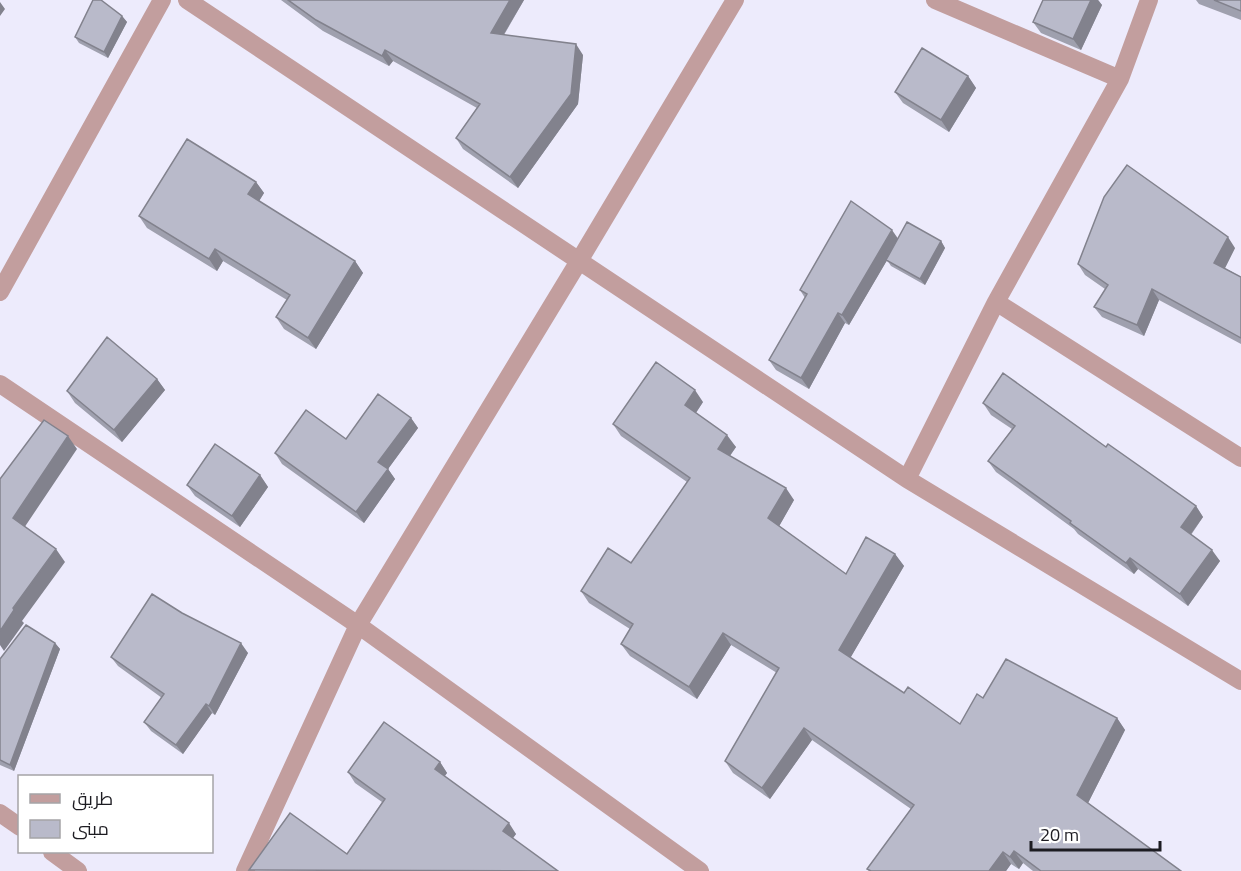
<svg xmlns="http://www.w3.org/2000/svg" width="1241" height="871" font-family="'Titillium Web',Cairo,sans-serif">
<rect width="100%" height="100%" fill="#edebfc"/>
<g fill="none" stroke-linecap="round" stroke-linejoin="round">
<path stroke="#c29e9e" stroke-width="18" d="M187,0L907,479L1241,681
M935,0L1120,79
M0,292L162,0
M996,302L1241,458
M0,384L358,625L700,871
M907,479L996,302L1120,79L1149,0
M0,813L20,827
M52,852L78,871
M245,871L358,625L579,261L735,0"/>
</g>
<path fill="#9fa0ae" d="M281,0H524L504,35L583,55L578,104L518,188L463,149L456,138L477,108L393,61L389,66L323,31Z
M1043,0H1098L1102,5L1081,50L1041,33L1033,22Z
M1196,0H1241V20L1199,4Z
M122,16L127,22L108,58L79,43L75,37Z
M968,76L976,88L949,132L903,103L895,92Z
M256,182L264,193L259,201L355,261L363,273L316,349L284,329L276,317L287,300L223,261L217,271L147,228L139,216Z
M898,238L941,241L945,248L925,285L891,266L887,260L849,325L845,323L809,389L776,370L769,360L805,298L800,290Z
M1235,248L1225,268L1241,277V344L1159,300L1144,336L1102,317L1094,307L1105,289L1085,275L1078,264Z
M157,379L165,390L122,442L75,403L67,391Z
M703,402L696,413L736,447L730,456L794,500L779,526L846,574L895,554L904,566L850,658L904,693L960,724L983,698L1117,718L1125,730L1088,803L1181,871H1033L1023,863L1019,869L1011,864L1006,871H869L867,869L911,809L812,740L770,799L733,773L725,761L777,673L731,645L697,699L630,656L621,644L630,629L589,603L581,591L631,563L687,482L621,436L613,424Z
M983,403L1106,447L1196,506L1203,517L1191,535L1220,561L1188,606L1138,569L1134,574L1078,534L1074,529L996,472L988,461L1012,429L991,415Z
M411,418L418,428L388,469L395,479L364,523L282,464L275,453L346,439Z
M260,475L268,487L240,527L195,496L187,485Z
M182,613L248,653L215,715L212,713L183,754L151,731L144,722L162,698L118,666L111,657Z
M55,643L60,649L14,771L0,765V659Z
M440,762L447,773L445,776L516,834L513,838L347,854L382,802L355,783L348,772Z"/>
<path fill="#82828d" d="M510,0H524L498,44L491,33Z
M1091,0H1098L1102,5L1081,50L1073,39Z
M0,2L5,9L0,16Z
M122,16L127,22L108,58L104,52Z
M576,44L583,55L578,104L518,188L510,177Z
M385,50L393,61L389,66L382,56Z
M968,76L976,88L949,132L941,120Z
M256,182L264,193L256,206L248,194Z
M892,230L899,240L849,325L842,315Z
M1228,237L1235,248L1222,274L1214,263Z
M941,241L945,248L925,285L920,279Z
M215,249L223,261L217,271L209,259Z
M355,261L363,273L316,349L308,338Z
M1152,289L1159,300L1144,336L1137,325Z
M838,313L845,323L809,389L801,378Z
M157,379L165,390L122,442L114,430Z
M695,390L703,402L693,417L685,405Z
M411,418L418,428L388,469L395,479L364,523L356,512L378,462Z
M727,435L736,447L726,461L718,449Z
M68,436L77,449L22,531L13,518Z
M260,475L268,487L240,527L232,516Z
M786,488L794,500L777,530L768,518Z
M1196,506L1203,517L1188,538L1181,527Z
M56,549L65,562L22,621L24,623L4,651L0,645V631L13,608Z
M1212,550L1220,561L1188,606L1180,594Z
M895,554L904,566L848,662L839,650Z
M1130,558L1138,569L1134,574L1126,563Z
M723,633L731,645L697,699L689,687Z
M55,643L60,649L14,771L10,765Z
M241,643L248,653L215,715L209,706Z
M206,704L212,713L183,754L176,745Z
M1117,718L1125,730L1086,807L1077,795Z
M804,728L812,740L770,799L762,788Z
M440,762L447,773L442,779L435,769Z
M509,823L516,834L510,842L503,831Z
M1014,851L1023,863L1019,869L1010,857Z
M1003,852L1011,864L1006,871H989Z"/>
<path fill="#b9baca" stroke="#82828d" stroke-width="1.5" d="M93,0H101L122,16L104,52L75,37Z
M288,0H510L491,33L576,44L571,94L510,177L456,138L480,104L385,50L382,56L316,20Z
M1043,0H1091L1073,39L1033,22Z
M1214,0H1241V11Z
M922,48L968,76L941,120L895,92Z
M187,139L256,182L248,194L355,261L308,338L276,317L290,295L215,249L209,259L139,216Z
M1127,165L1228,237L1214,263L1241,277V338L1152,289L1137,325L1094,307L1108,285L1078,264L1104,197Z
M851,201L892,230L842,315L838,313L801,378L769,360L807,294L800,290Z
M907,222L941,241L920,279L886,260Z
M107,337L157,379L114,430L67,391Z
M656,362L695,390L685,405L727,435L718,449L786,488L768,518L846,574L866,537L895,554L839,650L904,693L908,687L960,724L977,694L983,698L1006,659L1117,718L1077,795L1181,871H1041L1014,851L1010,857L1003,852L989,871H871L867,869L914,805L804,728L762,788L725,761L779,668L723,633L689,687L621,644L633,624L581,591L608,548L631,563L690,478L613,424Z
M1003,373L1106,447L1108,444L1196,506L1181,527L1212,550L1180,594L1130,558L1126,563L1070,523L1071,521L988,461L1015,426L983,403Z
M378,394L411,418L378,462L388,469L356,512L275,453L306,410L346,439Z
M44,420L68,436L13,518L56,549L13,608L14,610L0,631V479Z
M215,444L260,475L232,516L187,485Z
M152,594L182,613L241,643L209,706L206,704L176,745L144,722L164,694L111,657Z
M26,625L55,643L10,765L0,760V659Z
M384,722L440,762L435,769L509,823L503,831L558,871L249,870L290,813L347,854L385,799L348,772Z"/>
<rect x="18" y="775" width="195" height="78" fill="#ffffff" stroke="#a5a4a7" stroke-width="1.5"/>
<rect x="30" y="794" width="30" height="9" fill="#c29e9e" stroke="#a5a4a7" stroke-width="1.5"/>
<text x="72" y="805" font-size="18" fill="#1d1c22">طريق</text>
<rect x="30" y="820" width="30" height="18" fill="#b9baca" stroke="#a5a4a7" stroke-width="1.5"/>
<text x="72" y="835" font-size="18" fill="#1d1c22">مبنى</text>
<path d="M1031 841v9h129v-9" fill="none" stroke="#1d1c22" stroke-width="3"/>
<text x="1040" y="841" font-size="18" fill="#1d1c22" stroke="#ffffff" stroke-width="4.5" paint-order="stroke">20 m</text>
</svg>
